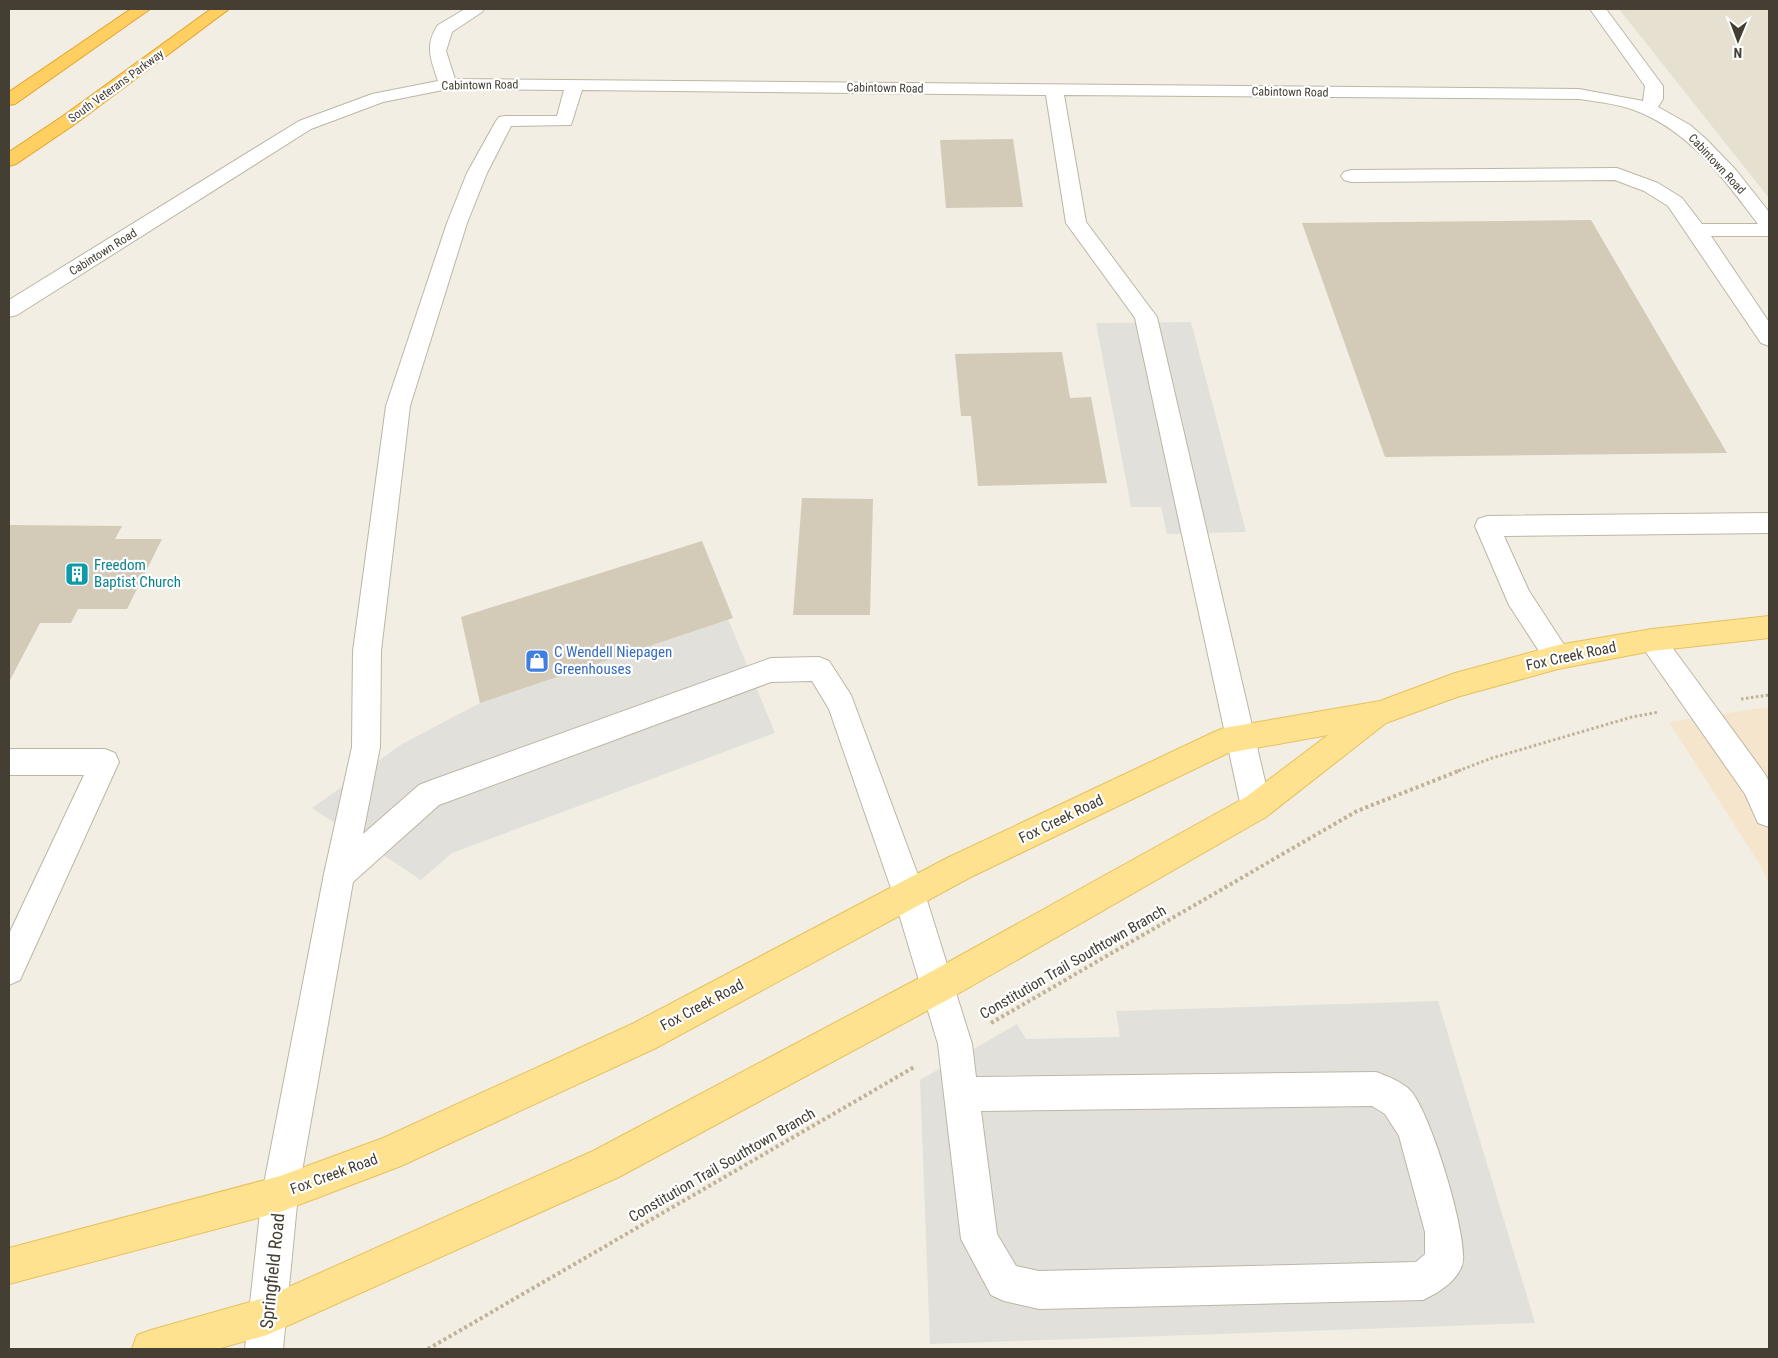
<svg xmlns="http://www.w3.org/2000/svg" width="1778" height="1358" font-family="'Roboto Condensed',sans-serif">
<rect width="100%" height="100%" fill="#f2eee3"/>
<path fill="#e6e0d0" d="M1619,9H1769V198Z"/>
<path fill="#f5e5cc" d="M1769,707V884L1761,866L1669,722Z"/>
<path fill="#e2e0db" d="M1191,322L1246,532L1167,534L1161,507H1131L1096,323Z
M728,619L775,733L452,853L421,880L312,808L402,744L480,703Z
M1438,1001L1535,1323L930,1344L920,1080L1017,1024L1026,1039L1120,1037L1116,1011Z"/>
<path fill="#d4cab8" d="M1013,139L1023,207L946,208L940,140Z
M1591,220L1727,453L1385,457L1302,223Z
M1062,352L1070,398L1091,397L1107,483L978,486L971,416H961L955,354Z
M802,498L873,499L870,615H793Z
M9,525L122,526L115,539H162L127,609H78L71,623H40L9,682Z
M702,541L733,618L480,703L461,617Z"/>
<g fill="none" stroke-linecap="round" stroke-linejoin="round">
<g stroke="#bdb6a5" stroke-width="2">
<path id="minor" d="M465,9H484L482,12L452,32L446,51L455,79L1579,89L1643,101L1645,86L1590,9H1606L1663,86V99L1658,107L1690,125L1706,139L1736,170L1769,212V236H1711L1769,322V346L1761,343L1668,206L1644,191L1615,180L1351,182L1344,180L1341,176L1344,172L1351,170L1617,168L1658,183L1682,198L1702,224H1758C1725,180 1691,133 1639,112C1620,104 1599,102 1579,99L1064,95L1086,222L1157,317L1271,807L1266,817L1256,821L1246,817L1241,807L1135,318L1066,223L1046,95L582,90L571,125L511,126L487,173L467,223L410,406L381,651L380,747L363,834L419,785L429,781L771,658L819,657L829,661L851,695L925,894L972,1044L976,1077L1376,1072C1387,1076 1402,1082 1410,1090C1431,1113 1466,1231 1463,1261C1460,1280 1438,1293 1423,1300L1039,1309L1004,1301L991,1295L961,1239L938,1044L893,894L829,709L812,681L771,682L439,805L353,882L298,1194L283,1349H245L262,1194L324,874L352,747L353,651L386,406L447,223L467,173L496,121L499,117L505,116H557L564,90L448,89L383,102L311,129L17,315L9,317V300L299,121L372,94L438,81C431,60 424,45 438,25ZM1372,1106L1385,1114L1399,1136L1425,1232V1254L1416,1262L1039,1271L1016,1266L997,1234L981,1111Z
M1769,513V533L1504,536L1529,591L1572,657L1568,665L1558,669L1548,665L1509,605L1475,526L1478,519L1487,516Z
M1652,629L1661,632L1765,774L1769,782V827L1758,823L1745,794L1643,648L1639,640L1643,632Z
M9,749H105L115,753L119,762L20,980L9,985V934L84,775H9Z"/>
</g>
<g stroke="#e7c15c" stroke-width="2">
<path id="major" d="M1769,616V638L1652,651L1558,669L1457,697L1386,723L1266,817L949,999L619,1177L267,1335L217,1349H132L137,1335L151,1330L264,1298L593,1151L925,975L1246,797L1328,735L1228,753L969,878L656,1048L401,1166L280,1212L9,1284V1248L280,1176L383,1138L632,1024L947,858L1214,732L1224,728L1380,701L1455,673L1558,645L1652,629Z"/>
</g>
<g stroke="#e2a42d" stroke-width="2">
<path id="highway" d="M131,9H150L15,104L9,105V92Z
M211,9H229L75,124L16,164L9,166V152L63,116Z"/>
</g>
<path stroke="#c0b296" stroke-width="3" stroke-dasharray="2.5 2.5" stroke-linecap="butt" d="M1741,699L1769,695
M1458,771L1492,758L1632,717L1659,712"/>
<path stroke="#c0b296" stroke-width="4" stroke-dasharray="3 3" stroke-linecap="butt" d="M991,1023L1357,811L1461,770
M428,1349L916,1066"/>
<use href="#minor" fill="#fff" fill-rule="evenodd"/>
<use href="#major" fill="#ffe28f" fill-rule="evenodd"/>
<use href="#highway" fill="#ffcf61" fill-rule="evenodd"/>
</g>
<defs>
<g id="building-square" transform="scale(1.25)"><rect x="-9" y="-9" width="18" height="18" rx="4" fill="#0f9aa8" stroke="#fff"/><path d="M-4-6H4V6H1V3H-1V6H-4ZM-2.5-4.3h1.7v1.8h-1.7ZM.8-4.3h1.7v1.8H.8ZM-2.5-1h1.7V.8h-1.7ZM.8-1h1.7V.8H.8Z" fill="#fff"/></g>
<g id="shop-square" transform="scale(1.25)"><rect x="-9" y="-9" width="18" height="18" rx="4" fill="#3f7fe0" stroke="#fff"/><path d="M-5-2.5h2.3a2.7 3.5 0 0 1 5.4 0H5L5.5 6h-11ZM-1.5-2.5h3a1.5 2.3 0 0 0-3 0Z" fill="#fff"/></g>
</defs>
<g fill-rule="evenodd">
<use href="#building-square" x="77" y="574"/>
<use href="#shop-square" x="537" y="661"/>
</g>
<g text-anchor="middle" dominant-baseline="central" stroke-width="4.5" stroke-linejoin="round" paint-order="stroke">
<g font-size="12" fill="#443e33" stroke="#fff">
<text transform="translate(480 85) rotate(-1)">Cabintown Road</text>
<text transform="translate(116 86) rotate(-36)">South Veterans Parkway</text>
<text transform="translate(885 88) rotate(1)">Cabintown Road</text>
<text transform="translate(1290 92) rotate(1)">Cabintown Road</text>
<text transform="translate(1717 164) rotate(47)">Cabintown Road</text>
<text transform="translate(103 252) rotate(-32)">Cabintown Road</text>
</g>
<g font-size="15" fill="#0d838f" stroke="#fff" text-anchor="start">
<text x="94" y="565">Freedom<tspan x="94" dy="17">Baptist Church</tspan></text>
</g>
<g font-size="15" fill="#366cbe" stroke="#fff" text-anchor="start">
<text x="554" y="652">C Wendell Niepagen<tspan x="554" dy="17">Greenhouses</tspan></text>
</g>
<g font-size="15" fill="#443e33" stroke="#fff">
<text transform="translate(1571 656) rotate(-12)">Fox Creek Road</text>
<text transform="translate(1061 819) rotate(-26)">Fox Creek Road</text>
<text transform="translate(1073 962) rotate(-30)">Constitution Trail Southtown Branch</text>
<text transform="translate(702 1005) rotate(-28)">Fox Creek Road</text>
<text transform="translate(722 1165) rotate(-30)">Constitution Trail Southtown Branch</text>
<text transform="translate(334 1174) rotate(-20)">Fox Creek Road</text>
</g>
<g font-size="18" fill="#443e33" stroke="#fff">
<text transform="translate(272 1271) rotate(-84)">Springfield Road</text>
</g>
</g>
<rect width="1778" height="1358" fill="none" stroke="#443e33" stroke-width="20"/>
<g transform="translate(1738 40) rotate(181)" stroke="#ffffff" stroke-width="4" paint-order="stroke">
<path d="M0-4L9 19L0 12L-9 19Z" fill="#443e33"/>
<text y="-8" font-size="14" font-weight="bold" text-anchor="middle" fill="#443e33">N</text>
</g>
</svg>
